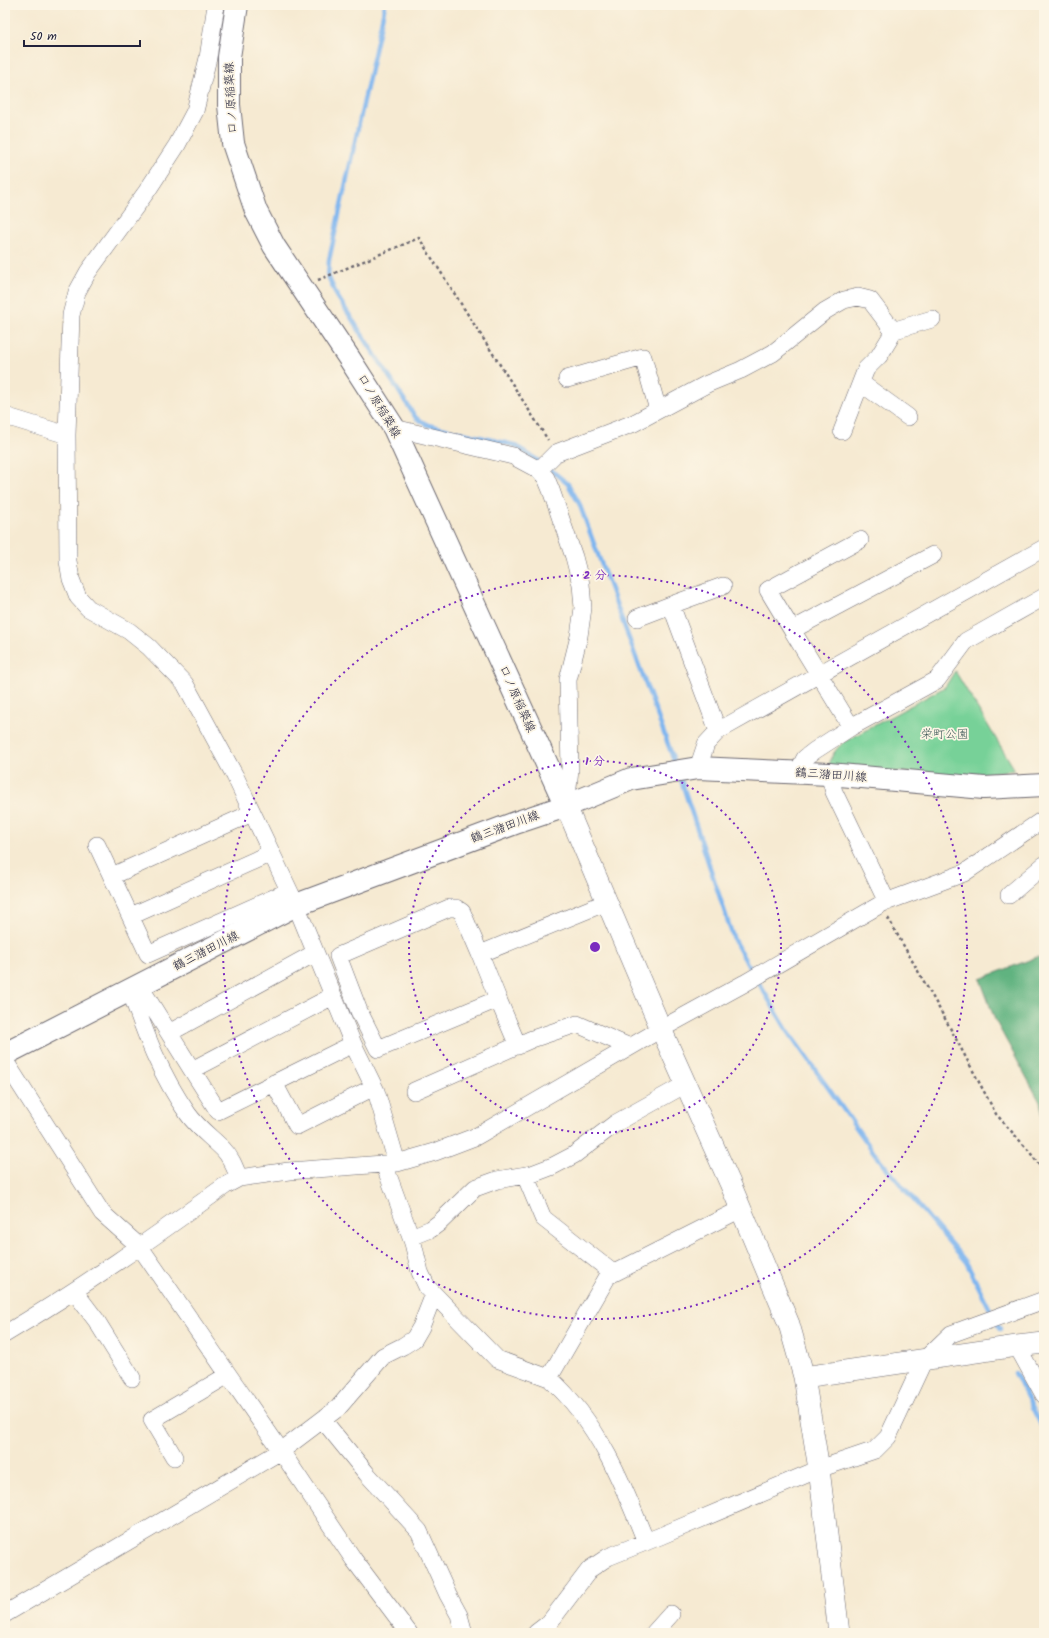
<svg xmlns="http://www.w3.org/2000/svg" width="1049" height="1638" font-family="Kalam,'Klee One',sans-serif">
<rect width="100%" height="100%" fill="#fcf5e5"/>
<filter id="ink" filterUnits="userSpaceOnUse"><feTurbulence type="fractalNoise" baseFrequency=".025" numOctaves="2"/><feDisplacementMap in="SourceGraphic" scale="8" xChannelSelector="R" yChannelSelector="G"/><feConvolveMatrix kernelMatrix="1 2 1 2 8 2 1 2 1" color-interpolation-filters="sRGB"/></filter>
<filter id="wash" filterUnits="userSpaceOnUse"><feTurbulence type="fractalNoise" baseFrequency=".012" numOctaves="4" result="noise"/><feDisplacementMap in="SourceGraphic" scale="16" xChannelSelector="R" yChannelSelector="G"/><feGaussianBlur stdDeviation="0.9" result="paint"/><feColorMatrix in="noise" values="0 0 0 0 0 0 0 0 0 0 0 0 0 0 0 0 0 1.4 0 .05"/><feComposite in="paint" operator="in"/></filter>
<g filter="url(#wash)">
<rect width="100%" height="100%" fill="#f6ead2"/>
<path fill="#77d198" stroke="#4c7a6a" d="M955,671L1015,770L956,776L829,767C831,755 835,750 844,742L945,687Z"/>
<path fill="#61b380" stroke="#426a5e" d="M1037,957L1044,959V1121L1040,1102L995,1020L980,979Z"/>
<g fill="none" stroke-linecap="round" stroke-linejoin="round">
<path stroke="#7fb6ef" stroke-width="4.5" d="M385,5L329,260L328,276L337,296L416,418L428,425L514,445L540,462
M546,466L568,484L579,503L676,766
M680,777L734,940L753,974
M757,980L787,1030L875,1154L966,1262L993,1315
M996,1321L1000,1329
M1015,1373L1044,1431"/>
</g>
</g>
<g filter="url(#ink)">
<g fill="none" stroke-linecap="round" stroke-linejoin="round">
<g stroke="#6c6870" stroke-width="18">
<path id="minor" d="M216,5L208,58L195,111L177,145L147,191L88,272L77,292L71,315L67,435L68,561L71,579L78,597L88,608L129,631L149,647L185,684L235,776L296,905L353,1044L376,1091L397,1163
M892,331L932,319
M567,379L643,357L658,410
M861,383L908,417
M5,416L67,435
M394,428L513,456L539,470L556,453L634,423L707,384L741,370L773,353L825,311L844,300L858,297L870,300L889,325L892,331L890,338L879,356L866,369L842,431
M539,470L546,478L551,490L574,557L581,584L583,608L579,636L568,680L570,769L566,806
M933,555L792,630L851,727L937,680L966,641L1044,597
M637,618L671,605
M792,630L768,590L860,540
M718,731L671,605L723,586
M698,768L706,744L718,731L1044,548
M797,773L805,758L814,751L851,727
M829,774L834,792L887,902
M97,845L148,954L289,891
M112,876L252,813
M1009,895L1044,865
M131,916L271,853
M480,954L498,999L378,1049L359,1011L338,956L449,908H456L462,912L480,954L607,902
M139,985L192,1070
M130,990C146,1036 160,1074 188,1114C198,1128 211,1137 223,1149C231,1157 235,1168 239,1178
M333,996L192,1070L218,1111L353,1044
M498,999L518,1046
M169,1033L315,953
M5,1061L102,1213L140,1247L281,1451L354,1560L409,1633
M274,1083L297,1126L374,1087
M414,1091L532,1039L577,1024L630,1047
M384,1164L413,1243L420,1272L427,1287L497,1359L549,1378L608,1276L741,1209
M525,1175L543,1218L613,1273
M411,1237L431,1229L439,1223L475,1188L497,1180L532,1174L553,1166L574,1155L616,1123L686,1084
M74,1291L96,1320L132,1378
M5,1334C82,1288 154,1237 226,1185L239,1178L289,1171L397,1163L435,1152L477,1136L661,1029L745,983L883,903L964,873L1044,819
M1017,1346L1044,1395
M549,1378C598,1421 623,1484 646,1542
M323,1420L367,1474L419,1531L448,1595L459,1615L464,1633
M174,1457L152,1420L228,1375
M5,1614L281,1451L338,1408L383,1356L403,1346L414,1339L421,1327L434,1294
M536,1633L549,1623L590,1569L608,1557L658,1537L819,1469L875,1450L888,1437L924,1360L951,1334L1044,1300
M654,1633L671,1614"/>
</g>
<g stroke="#6c6870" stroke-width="22">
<path id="tertiary" d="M566,806L661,1029L730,1183L789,1324L804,1377L819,1469L839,1633
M804,1377L1017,1346L1044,1343"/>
</g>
<g stroke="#6c6870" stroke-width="24">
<path id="secondary" d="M237,5L229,57V105L233,143L256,211L274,246L349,358L394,428L566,806
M5,1054L296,905L518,822L566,806L631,779L698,768L829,774L984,788L1044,785"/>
</g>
<path stroke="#6c6870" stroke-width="2.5" stroke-dasharray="3 3" stroke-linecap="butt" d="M318,280L419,238L548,440
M888,918L948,1024L996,1114L1029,1151L1044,1172"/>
<use href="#minor" stroke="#fff" stroke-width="17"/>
<use href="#tertiary" stroke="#fff" stroke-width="21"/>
<use href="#secondary" stroke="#fff" stroke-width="22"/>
</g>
</g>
<g fill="none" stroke="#7b2cbf" stroke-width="2" stroke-dasharray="2 4">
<circle cx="595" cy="947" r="186"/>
<circle cx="595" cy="947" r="372"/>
</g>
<g text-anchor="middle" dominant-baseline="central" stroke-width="3.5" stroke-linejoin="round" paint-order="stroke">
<g font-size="12" fill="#22223b" stroke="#fcf5e5">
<text transform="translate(231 98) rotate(-93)">口ノ原稲築線</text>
<text transform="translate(379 406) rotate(59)">口ノ原稲築線</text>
<text transform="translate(517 699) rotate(66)">口ノ原稲築線</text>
<text transform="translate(831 775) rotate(4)">鶴三潴田川線</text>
<text transform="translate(505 827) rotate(-20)">鶴三潴田川線</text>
<text transform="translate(206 951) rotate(-27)">鶴三潴田川線</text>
</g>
<g font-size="12" fill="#3c5757" stroke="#fcf5e5">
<text x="945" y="734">栄町公園</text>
</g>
</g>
<circle cx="595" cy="947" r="6" fill="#7b2cbf" stroke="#fcf5e5" stroke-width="2"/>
<g font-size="12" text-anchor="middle" font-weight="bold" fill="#7b2cbf" stroke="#fcf5e5" stroke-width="3.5" stroke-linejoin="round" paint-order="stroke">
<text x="595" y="579">2 分</text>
<text x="595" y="765">1 分</text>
</g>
<rect width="1049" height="1638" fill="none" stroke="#fcf5e5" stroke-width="20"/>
<path d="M24 40v6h116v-6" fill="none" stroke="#22223b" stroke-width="2"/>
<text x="30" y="40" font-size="12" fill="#22223b" stroke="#fcf5e5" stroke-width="3" paint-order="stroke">50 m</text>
</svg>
